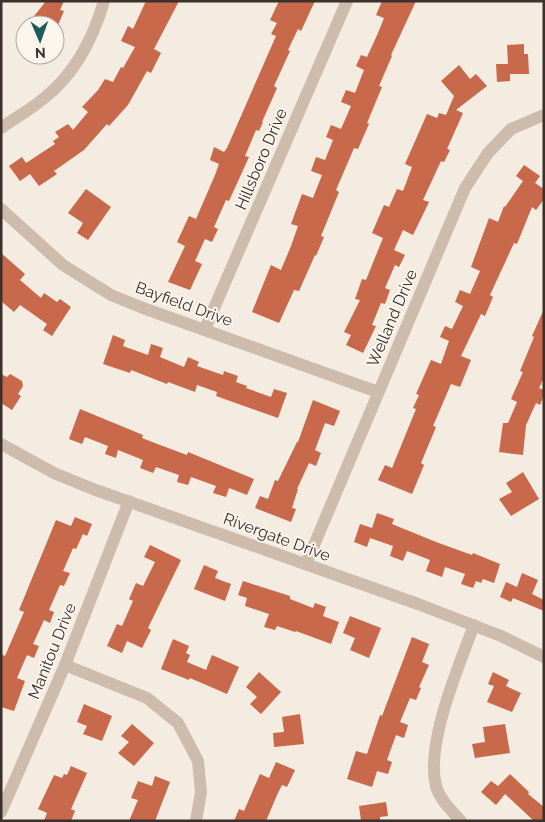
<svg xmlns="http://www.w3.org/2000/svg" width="545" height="822" font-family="Raleway,sans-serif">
<rect width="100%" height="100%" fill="#f4ebe1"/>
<path fill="#c8694b" d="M46,1H64L60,10L64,11L58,25H27Z
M146,1H179L154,49L161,53L151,73L147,71L128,105L109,126L107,124L84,150L54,171L57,174L39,186L30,174L20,181L9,166L22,157L26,163L55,144L53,141L59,137L55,132L68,124L73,130L88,112L82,107L98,90L105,79L113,82L121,67L123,68L135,47L121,41L128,26L133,29Z
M279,1H315L301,31L298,29L288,50L290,51L274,86L277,88L262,122H263L259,131L256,130L245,156L249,157L229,201L226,200L214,227L218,229L212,242L205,239L195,261L202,264L190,290L168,282L185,246L177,242L189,216L196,219L215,175L219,164L210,160L214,147L224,152L227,148L276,36L271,34L277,23L270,20Z
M382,1H416L391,55L392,56L379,86L382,87L367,123L369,124L358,149L354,148L336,190L339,192L321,236L324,237L316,256L315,255L299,291L294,290L279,323L252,312L271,265L281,270L291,246L298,226L291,224L302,194L313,198L322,175L311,171L316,157L325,160L333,140L326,137L331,125L341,129L351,106L341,102L346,90L355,93L364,70L356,66L361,55L367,57L378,33L384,18L376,15Z
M524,44V54H528L529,74H510V81L497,82L496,64H508L507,45Z
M459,65L470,79L476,74L487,86L456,110L463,113L447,149L450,150L444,162L441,161L423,200L429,202L413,235L403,230L394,250L405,255L399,267L395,265L385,288L390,290L385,304L381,303L372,325L376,326L363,353L346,345L351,335L344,332L360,300L355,299L362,279L366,280L383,238L372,233L384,205L389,207L397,189L403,191L412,167L405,164L427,114L437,118L439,113L446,115L454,96L441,81Z
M524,165L540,176L535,183L544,189V199L536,210L532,207L517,244L514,243L490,295L493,297L485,316L481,314L461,356L471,360L460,387L451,384L433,426L436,427L421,463L424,465L412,494L378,480L385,465L392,468L416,409L413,408L419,395L416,394L431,360L441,364L449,341L440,337L445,326L452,329L463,306L455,302L460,290L470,294L480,271L471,267L489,218L498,222L504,206L505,207L523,181L516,176Z
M86,189L111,207L88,240L77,233L83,223L68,213Z
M1,253L25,274L20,280L41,298L44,293L57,302L60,299L71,307L52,336L43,330L47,324L20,305L14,312L1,301Z
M544,309V378L539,388L544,390V395L540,405L536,403L526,425L523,455L499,452L503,423H508L517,402L511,399L523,372L520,371L534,337L532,336Z
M113,335L125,340L123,346L148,355L151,344L163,348L160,357L184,367L188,357L199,362L197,366L223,375L224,371L238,376L236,382L247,386L246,388L271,397L274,389L287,393L278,418L216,396L217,392L197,385L195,392L168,382L167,384L131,370L130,373L103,364Z
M1,374L7,377L10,374L22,381L23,386L18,394L21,396L12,410L1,403Z
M313,400L340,411L334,426L325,423L315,450L321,453L316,466L309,463L297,489H298L292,508L296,509L291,522L255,508L260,496L268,499L275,480L278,481L297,442H298Z
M80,409L143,435L142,438L160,445L187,455L188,452L254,479L247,495L229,488L226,497L213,493L216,486L191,477L188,485L177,482L179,475L156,467L153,473L140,468L143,460L118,450L116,458L105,454L108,446L85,437L82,444L69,439Z
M523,472L539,499L511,516L499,499L512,492L506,483Z
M377,513L394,519L392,524L436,542L472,555L473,553L500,564L494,583L483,579L481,583L476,581L473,588L461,584L465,574L445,567L442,577L426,571L430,560L407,551L403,561L390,556L393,546L370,538L367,547L354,542L360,524L372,528Z
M75,517L92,524L87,536L83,534L76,549L73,548L63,571L70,573L64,586L60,585L49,610L54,612L50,623L44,620L33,644L39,646L34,658L27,655L17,678L25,681L14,711L1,707V654L5,656L24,612L19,610L56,520L71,526Z
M150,545L181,560L148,628L151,630L142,648L127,641L122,653L107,646L117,624L122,626L133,601L129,599L136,583L143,586L155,562L144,557Z
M204,565L218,571L215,578L231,584L225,601L194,589Z
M522,573L538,580L532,594L544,600V611L513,598L511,602L500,597L506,582L517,587Z
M243,581L290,596V599L313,608L315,603L326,607L323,616L339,622L331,644L296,631L295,632L277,626L275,630L264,627L269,614L245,606L247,598L238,595Z
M350,616L381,628L369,658L350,650L355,638L343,633Z
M412,637L429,644L422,662L429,665L419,687L421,688L416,700L410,698L400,722L408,725L404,738L396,735L387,760L392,762L388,774L377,771L372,787L347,779L356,751L367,754L380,715L382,716Z
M173,639L189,646L186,653L190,655L187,662L206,670L212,655L239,667L227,694L190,678L189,680L161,669Z
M259,672L281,692L261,714L250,704L257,697L246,687Z
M493,672L509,680L506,686L521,693L512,712L487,702L494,686L488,684Z
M84,704L112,716L102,741L83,734L87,726L77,722Z
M300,714L304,744L274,747L273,733L284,732L282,717Z
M132,724L154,743L134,766L118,753L129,742L121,736Z
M505,724L510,753L475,758L472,744L485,742L483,727Z
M276,762L295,770L287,787L282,785L277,795L266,821H234L239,809L244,811L260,774L269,778Z
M71,766L87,773L71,809L75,811L71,821H44L47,813L38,809L54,775L62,778L64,774L67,775Z
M510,774L529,792L528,794L544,807V821H534L505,794L496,805L481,792L491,781L498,786Z
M155,776L170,782L155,821H129L138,800L131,798L138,781L152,786Z
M386,802L388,816L380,817V821H361L359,806Z"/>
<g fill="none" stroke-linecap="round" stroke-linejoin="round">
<path stroke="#cdbbac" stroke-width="12" d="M1,128C15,118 30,110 43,99C74,75 93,39 104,1
M1,209L63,265L111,295L143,308L378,392
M205,329L347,1
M1,444L54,473L93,489L418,604L501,636L544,657
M306,564L465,188L488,153L511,129L544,115
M65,665L147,698L178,723L198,761L201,792L196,821
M1,812L65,665L129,501
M461,821C451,810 440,800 436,786C425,744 459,666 474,625"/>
</g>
<g text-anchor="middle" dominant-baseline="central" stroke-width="4" stroke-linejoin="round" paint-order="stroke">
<g font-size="16" fill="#3b302b" stroke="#fbf5ee">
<text transform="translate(261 159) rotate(-67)">Hillsboro Drive</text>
<text transform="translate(184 304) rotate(20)">Bayfield Drive</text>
<text transform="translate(392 318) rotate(-67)">Welland Drive</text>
<text transform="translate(277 537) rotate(20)">Rivergate Drive</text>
<text transform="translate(52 651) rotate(-68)">Manitou Drive</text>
</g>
</g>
<rect width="545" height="822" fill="none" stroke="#3b302b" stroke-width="5"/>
<g transform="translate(40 40) rotate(178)"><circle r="24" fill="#fbf5ee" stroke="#aea6a0"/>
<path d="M0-4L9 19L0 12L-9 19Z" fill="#1f5a5e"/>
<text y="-8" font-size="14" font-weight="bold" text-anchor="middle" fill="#3b302b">N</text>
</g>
</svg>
